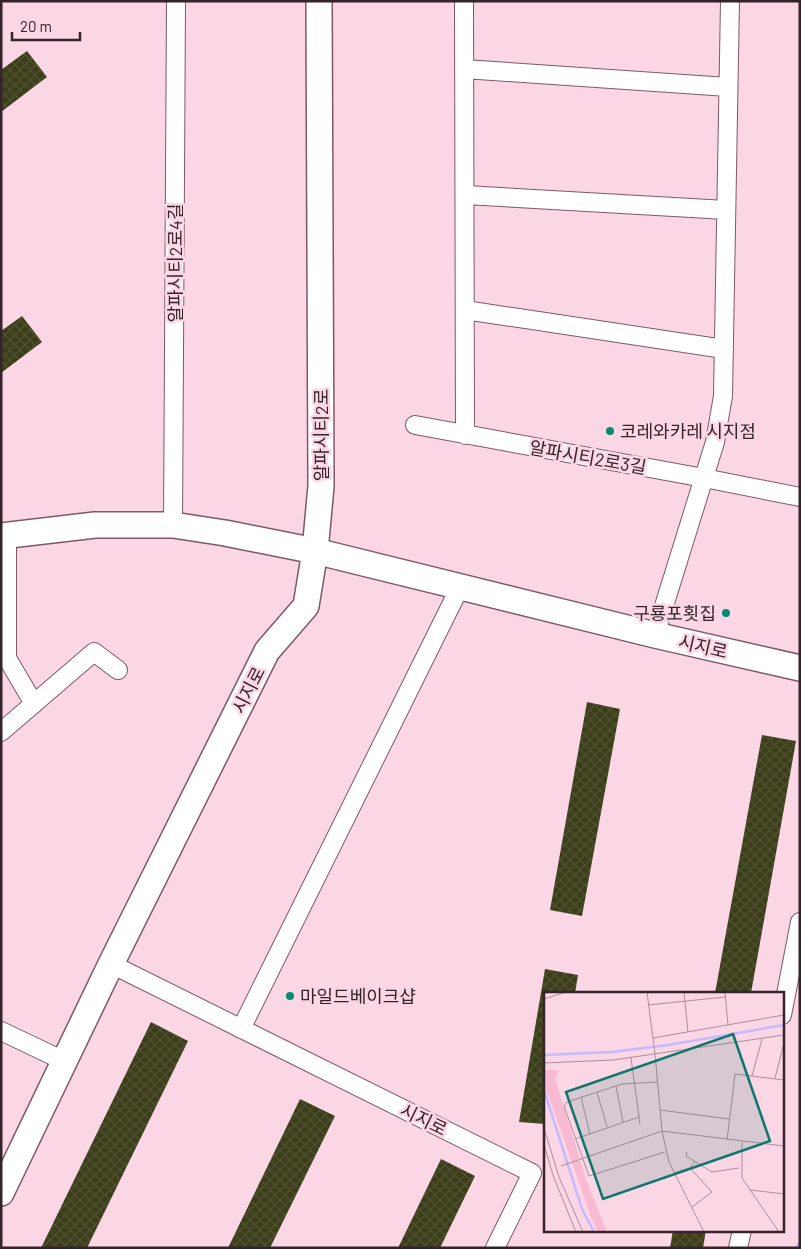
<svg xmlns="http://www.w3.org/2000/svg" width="801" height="1249" font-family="Barlow,'Noto Sans KR',sans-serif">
<defs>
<pattern id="building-cross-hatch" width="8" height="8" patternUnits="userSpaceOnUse" patternTransform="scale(1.25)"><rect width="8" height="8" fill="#3b3e19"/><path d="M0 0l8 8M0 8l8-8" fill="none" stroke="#4f5132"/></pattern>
</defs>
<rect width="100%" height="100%" fill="#fbd6e4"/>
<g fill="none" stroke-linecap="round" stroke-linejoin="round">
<path stroke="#c6b9fe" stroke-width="7" d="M799,1248L800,1245"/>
</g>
<path fill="url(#building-cross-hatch)" d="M27,51L47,77L1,112V70Z
M22,316L42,342L1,373V331Z
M587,702L620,709L582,916L550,910Z
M762,735L796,741L751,993H715Z
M545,969L578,975L575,993H545V1124L519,1122Z
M151,1022L188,1041L87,1248H41Z
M300,1099L335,1116L270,1248H228Z
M441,1159L475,1176L440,1248H398Z
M673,1230H706L703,1248H670Z"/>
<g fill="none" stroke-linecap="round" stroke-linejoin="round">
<g stroke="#7f5868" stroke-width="20">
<path id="street" d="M464,1L465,435
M464,69L728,87
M465,195L726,210
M465,310L724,349
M415,425L704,478L800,497
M173,525L176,1
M7,535V658L34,704
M655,635L715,442L723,396L730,1
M1,732L94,652L118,670
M111,964L532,1173L495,1248
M782,1015L800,922
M241,1029L460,587
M1,1031L64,1061
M738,1248L742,1230"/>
</g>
<g stroke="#7f5868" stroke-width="28">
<path id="secondary" d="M1,536L95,525H173L225,533L315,551L321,486L319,1
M1,1193L111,964L267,651L306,606L315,551L655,635L800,668"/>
</g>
<use href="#street" stroke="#fff" stroke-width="18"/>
<use href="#secondary" stroke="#fff" stroke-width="25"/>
</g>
<g fill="#038a70" stroke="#fbd6e4" stroke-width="2">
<circle cx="610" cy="431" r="5"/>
<circle cx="726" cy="613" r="5"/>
<circle cx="290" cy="996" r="5"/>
</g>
<g text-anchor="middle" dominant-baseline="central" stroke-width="5" stroke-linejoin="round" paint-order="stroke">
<g font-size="18" fill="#34232a" stroke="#fbd6e4">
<text transform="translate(175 263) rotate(-90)">알파시티2로4길</text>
<text transform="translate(321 435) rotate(-90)">알파시티2로</text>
<text transform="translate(588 457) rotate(10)">알파시티2로3길</text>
<text transform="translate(703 646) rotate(13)">시지로</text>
<text transform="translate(248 690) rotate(-63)">시지로</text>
<text transform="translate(424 1119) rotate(26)">시지로</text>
</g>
<g font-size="18" fill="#34232a" stroke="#fbd6e4" text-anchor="start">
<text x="620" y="431">코레와카레 시지점</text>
<text x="716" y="613" text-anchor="end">구룡포횟집</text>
<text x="300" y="996">마일드베이크샵</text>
</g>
</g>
<g transform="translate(544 992)">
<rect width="240" height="240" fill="#fbd6e4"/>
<path d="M0,78H15L11,86L42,188L63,240H54L47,225L0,91Z" fill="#f8bad3"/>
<path fill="none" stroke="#c6b9fe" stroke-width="2.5" d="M0,63L69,60L124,53L240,33M0,98L38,217L50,240"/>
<path fill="none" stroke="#ab8e9a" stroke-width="1" d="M103,0L111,62M140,0L144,40M181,0L184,33M0,7L22,0M104,13L181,5M109,46L240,23M111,62L118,139L240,154M87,66L96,132M0,71L69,68L240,43M208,84L218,47M231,86L240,51M113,90L78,92L23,110L20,114L45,184L121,160M72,94L79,130M53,100L63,135M37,105L46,142M116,118L185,127M0,136L15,185L39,240M31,147L95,125M183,148L191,82L240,88M198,150V186L235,240M0,153L10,186L32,240M143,160L142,164L168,180L195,176M17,174L118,139L125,170L160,240M146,176L168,200L148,215M130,181L146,176L151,170M206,198L240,202"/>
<path fill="#0f766e" fill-opacity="0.15" stroke="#0f766e" stroke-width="2.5" d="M189,42L226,149L59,207L22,100Z"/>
<rect width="240" height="240" fill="none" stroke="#34232a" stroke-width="2.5"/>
</g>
<rect width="801" height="1249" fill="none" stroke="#34232a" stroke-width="5"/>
<path d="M12 32v8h68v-8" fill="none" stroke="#34232a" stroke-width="2.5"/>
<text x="20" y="32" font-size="15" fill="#34232a" stroke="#fbd6e4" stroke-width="4" paint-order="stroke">20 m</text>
</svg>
